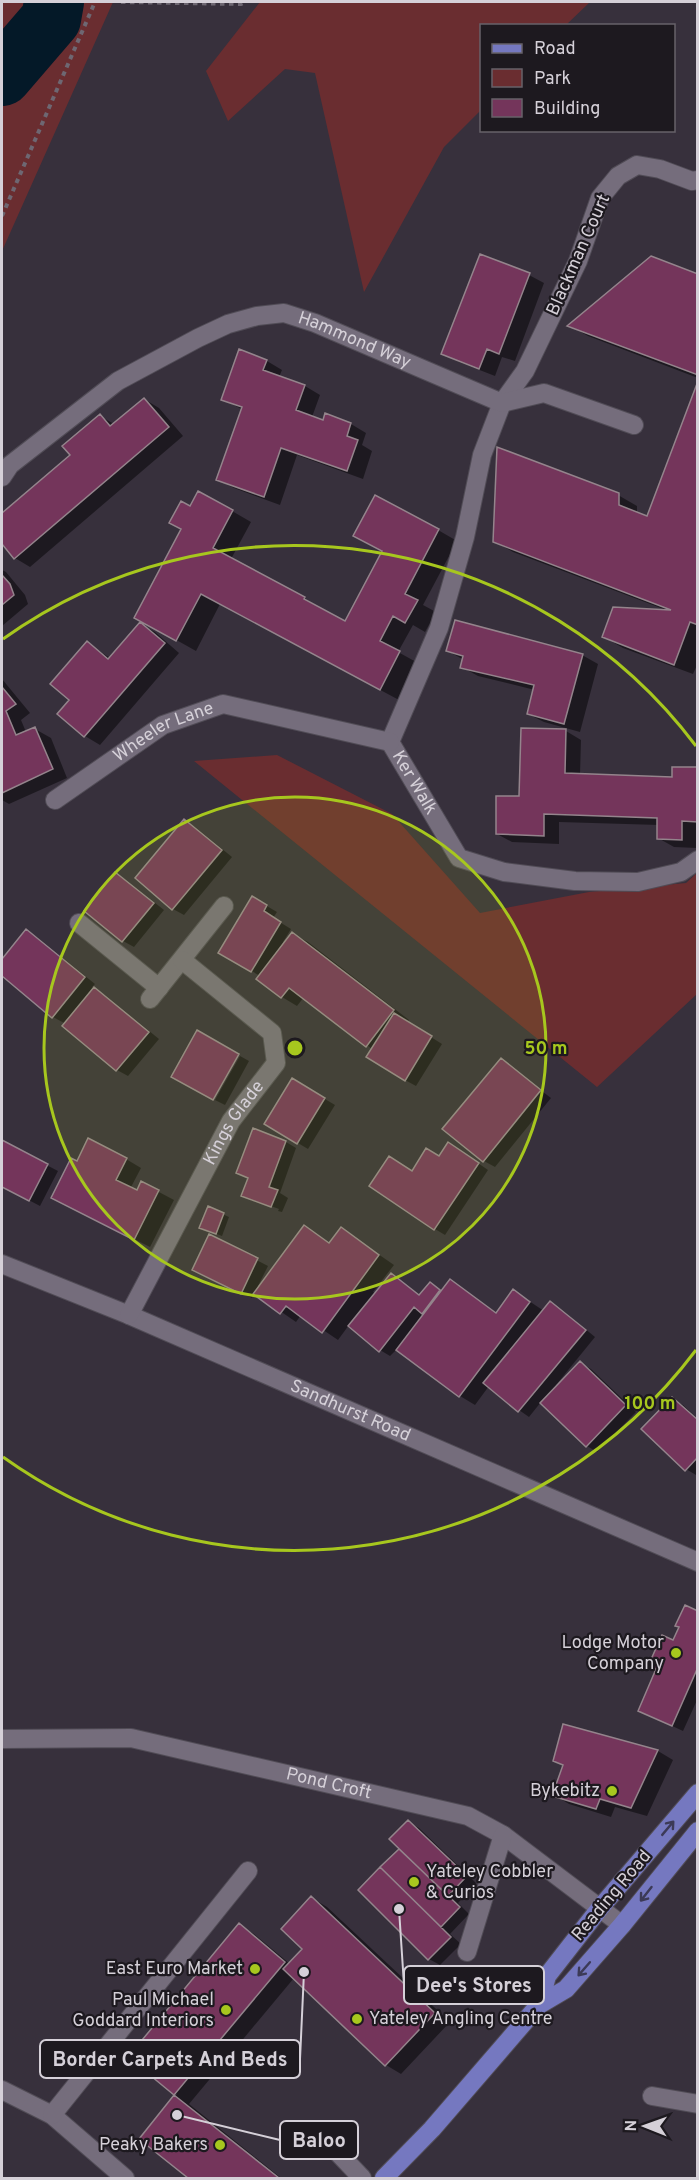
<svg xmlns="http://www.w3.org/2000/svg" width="699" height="2180" font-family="Overpass,sans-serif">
<rect width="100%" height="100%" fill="#37303c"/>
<path fill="#6a2d30" d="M2,2H113L2,251Z
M260,2H590L566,25L482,26L481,110L444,147L364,292L315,73L285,69L228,121L206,71Z
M277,755L392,814L480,913L589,892L686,883L697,873V994L597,1087L194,761Z"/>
<path fill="#0007" d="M529,275L544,283L515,361L502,357L495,376L459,362L443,354Z
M698,276V378L588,336L570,326Z
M267,361L282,370L279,377L305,386L320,395L312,417L324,422L326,415L351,424L366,433L362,445L372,451L363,479L297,455L280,505L234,488L218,480L243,410L223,399Z
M698,386V663L693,674L623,648L604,637L666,610L513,552L494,541L618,495L637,506V513L648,518Z
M144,399L159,408L183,436L30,567L15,558L2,541V515L72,455L100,416L114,424Z
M191,508L232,511L251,522L231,559L304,598L346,623L438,530L457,541L423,605L436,612L425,632L413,625L398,652L418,663L399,700L220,604L196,651L155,628L183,529Z
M2,570L6,572L25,595L28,604L2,626Z
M140,624L155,632L179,653L100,745L85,736L59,714L71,700L87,643L110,658Z
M448,651L582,655L598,664L580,732L544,722L528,714L535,690L478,676L462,667L464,660Z
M2,679L30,713L21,720L26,732L35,729L51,738L67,778L9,804L2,800Z
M566,731L581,740L580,775L673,778L698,769L697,848L674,847L658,838L659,825L559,822V844L512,842L497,834Z
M185,820L195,827L232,857L184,915L173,909Z
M116,873L126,880L164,910L134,947L123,941L86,911Z
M253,898L277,912L273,918L291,929L283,942L285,944L293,934L308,942L409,1020L407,1022L442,1044L416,1086L405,1080L372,1049L304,997L297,1006L282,997L258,979L260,976L220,952Z
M27,931L37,937L95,984L92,987L105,995L159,1039L128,1076L117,1070L64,1026L66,1024L53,1017L2,974V961Z
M240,1056L249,1061L225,1105L215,1100Z
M501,1060L551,1098L495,1167L484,1161L445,1129Z
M293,1080L335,1105L308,1149L266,1124Z
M253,1130L286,1142L296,1148L280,1193L288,1198L282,1212L278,1211L279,1209L252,1199V1201L243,1195L249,1179L238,1173Z
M2,1142L58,1171L40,1206L2,1186Z
M459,1150L488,1170L445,1235L435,1229L412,1171Z
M126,1159L141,1168L130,1189L137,1192L142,1183L174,1200L150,1247L68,1206L77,1163Z
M209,1208L229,1217L222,1236L206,1230Z
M304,1227L330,1244L342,1229L394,1265L373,1292L376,1294L391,1275L420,1296L430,1284L442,1291L450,1281L497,1313L514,1291L544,1311L551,1303L561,1309L595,1337L556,1385L558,1387L580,1363L591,1369L636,1412L597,1452L587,1446L541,1402L529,1417L519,1410L489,1386L475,1405L460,1396L397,1349L390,1356L380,1350L349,1325L338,1340L301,1315L296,1322L254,1293L252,1298L205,1275L210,1236L268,1266L258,1286L259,1287Z
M672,1399L683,1405L698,1419L696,1475L686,1469Z
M698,1612V1698L683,1731L640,1711L681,1627Z
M564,1726L658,1751L673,1760L647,1816L615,1807L611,1817L569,1804L554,1795L564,1765Z
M408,1822L419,1828L476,1883L458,1903L469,1914L450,1934L461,1944L440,1965L429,1959L360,1890L401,1849Z
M312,1898L327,1907L450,2022L401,2074L386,2065L294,1978L189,2104L281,2178H190L141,2139L177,2094H175L239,1925L254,1934L290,1964L304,1949Z"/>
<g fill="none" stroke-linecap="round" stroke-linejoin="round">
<path stroke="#041928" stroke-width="60" d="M2,76L51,19L54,2"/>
</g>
<path fill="#74355b" stroke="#94848c" stroke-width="1.5" d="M480,254L530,273L499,354L487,349L479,369L441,354Z
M651,256L698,274V375L567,326Z
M239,349L267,360L263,370L305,385L296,410L323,420L325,413L351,423L347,436L358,440L347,471L281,448L264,497L216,480L242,407L221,400Z
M698,381V625L690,622L674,665L602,637L613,607L671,610L493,542L497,447L619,493V505L647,516Z
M144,398L169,427L14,559L2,544V513L70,455L62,446L100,414L110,426Z
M198,491L233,510L213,548L305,597L304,599L345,621L382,551L353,536L375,495L439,529L405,594L418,600L405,623L393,616L380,641L400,651L380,690L201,594L176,641L134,618L181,529L169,523L181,501L190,506Z
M2,575L10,584L14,595L2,605Z
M455,620L583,654L564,724L527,714L534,685L460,668L463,656L446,651Z
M140,622L165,643L84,737L57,714L69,700L50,684L87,641L108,659Z
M2,687L16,704L6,711L16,735L35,727L53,769L2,793Z
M521,728L566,729L565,773L672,777V767H698V822L682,821V840L657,839V818L544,814V836L496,834V796H519Z
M184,819L222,850L172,910L135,878Z
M115,872L154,903L122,942L84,911Z
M252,896L267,905L264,911L281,922L251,972L218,953Z
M26,929L85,977L52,1018L2,976V959Z
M292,932L394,1010L366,1047L289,988L281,998L256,979Z
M94,987L149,1032L116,1071L62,1026Z
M394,1013L432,1036L405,1081L366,1057Z
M197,1030L239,1054L213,1100L171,1077Z
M501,1058L541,1090L483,1162L442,1129Z
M292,1078L325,1098L297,1144L264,1124Z
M253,1128L286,1141L269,1187L278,1190L271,1207L241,1196L248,1178L236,1173Z
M88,1138L127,1158L116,1180L137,1190L141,1181L159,1190L134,1240L51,1198L71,1158L77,1161Z
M2,1140L48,1164L29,1201L2,1187Z
M448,1142L479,1163L434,1230L369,1186L389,1156L412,1171L426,1148L439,1156Z
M208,1206L224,1213L216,1234L199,1228Z
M304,1225L329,1243L341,1227L379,1255L322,1333L286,1306L280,1314L253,1294Z
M209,1234L258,1258L241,1294L192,1270Z
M391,1273L419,1295L430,1282L440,1290L422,1314L414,1307L379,1352L348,1326Z
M450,1279L496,1313L513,1289L530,1302L459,1397L396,1350Z
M550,1301L586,1330L518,1412L483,1383Z
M580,1361L626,1405L586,1447L540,1403Z
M672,1397L698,1420V1457L685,1471L641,1429Z
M685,1605L698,1611V1667L672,1726L638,1711L656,1669L648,1666L662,1635L673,1640L679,1627L675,1626Z
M563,1724L658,1750L631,1808L600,1799L596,1809L552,1796L563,1765L553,1761Z
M408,1820L467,1876L448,1896L389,1839Z
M399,1849L460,1907L441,1927L380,1867Z
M380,1867L451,1937L428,1960L358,1890Z
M311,1896L435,2013L385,2066L283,1969L302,1949L281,1929Z
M239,1923L285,1962L174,2095L128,2057Z
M174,2095L279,2178H188L139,2139Z"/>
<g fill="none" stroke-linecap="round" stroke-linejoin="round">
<g stroke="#514c56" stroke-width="20">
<g id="minor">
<path id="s1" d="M698,180L692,181L660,169L637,165L618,176L600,198L578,261L525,371L502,403L482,455L465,537L439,628L390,742L459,858L504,872L575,881L638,882L681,872L698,860"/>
<path id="s2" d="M2,477L10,465L118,381L198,338L228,324L257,316L284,313L315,323L502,403L544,393L634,425"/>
<path id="s3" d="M55,800L163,725L223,704L390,742"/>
<path d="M79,923L159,988"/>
<path d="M150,999L224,906"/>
<path id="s4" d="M2,1264L129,1315L698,1562"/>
<path id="s5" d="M129,1315L231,1121L276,1063L272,1033L182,960"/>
<path id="s6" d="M2,1739L131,1738L468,1816L503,1835L622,1925"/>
<path d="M467,1952L503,1835"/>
<path d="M2,2090L52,2115L125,2178"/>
<path d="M652,2096L698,2104"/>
<path d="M52,2115L248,1871"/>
<path d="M323,2137L362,2178"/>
</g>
</g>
<g stroke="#514c56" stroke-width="20">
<path id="major" d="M539,2005L547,1976L600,1908L698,1793
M384,2178L432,2129L539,2005L566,1989L622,1925L698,1831"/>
</g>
<path stroke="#6e6772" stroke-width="4" stroke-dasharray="4.5 4.5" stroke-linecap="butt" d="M121,2L241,4L245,2
M2,216L95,2"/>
<use href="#minor" stroke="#756d7c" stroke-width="18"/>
<use href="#major" stroke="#7578c0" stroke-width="18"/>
</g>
<defs><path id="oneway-shaft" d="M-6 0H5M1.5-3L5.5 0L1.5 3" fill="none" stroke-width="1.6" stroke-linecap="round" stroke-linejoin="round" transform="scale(1.5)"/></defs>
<g stroke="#3c3a57">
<use href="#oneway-shaft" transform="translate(668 1828) rotate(-50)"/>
<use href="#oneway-shaft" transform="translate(646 1894) rotate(128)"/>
<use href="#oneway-shaft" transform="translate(584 1969) rotate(131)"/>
</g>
<circle cx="295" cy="1048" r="251" fill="#a7c71e" fill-opacity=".12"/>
<g fill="none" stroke="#a7c71e" stroke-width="3">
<circle cx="295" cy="1048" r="251"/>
<path d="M696 1350A502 502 0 0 1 3 1457M3 639A502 502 0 0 1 696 746"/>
</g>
<g fill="#a7c71e" stroke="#1d191f" stroke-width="2">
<circle cx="676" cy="1653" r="6"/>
<circle cx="612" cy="1791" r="6"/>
<circle cx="414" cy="1882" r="6"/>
<circle cx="255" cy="1969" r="6"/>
<circle cx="226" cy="2010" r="6"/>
<circle cx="357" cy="2019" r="6"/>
<circle cx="220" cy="2145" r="6"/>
</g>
<g text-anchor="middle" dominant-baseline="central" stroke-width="4.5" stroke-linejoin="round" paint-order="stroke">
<g font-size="18" fill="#d5d0d8" stroke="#1d191f">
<text transform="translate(579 255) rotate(-66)">Blackman Court</text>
<text stroke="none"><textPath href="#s2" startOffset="408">Hammond Way</textPath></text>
<text stroke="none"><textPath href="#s3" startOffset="129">Wheeler Lane</textPath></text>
<text stroke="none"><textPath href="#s1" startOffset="748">Ker Walk</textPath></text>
<text stroke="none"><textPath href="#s5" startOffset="219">Kings Glade</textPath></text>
<text stroke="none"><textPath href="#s4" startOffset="378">Sandhurst Road</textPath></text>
<text stroke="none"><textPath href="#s6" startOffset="332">Pond Croft</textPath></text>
<text transform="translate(612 1896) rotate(-50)">Reading Road</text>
</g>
<g font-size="18" fill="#d5d0d8" stroke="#1d191f" text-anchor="end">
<text x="664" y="1643">Lodge Motor<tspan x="664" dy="21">Company</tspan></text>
<text x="600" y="1791">Bykebitz</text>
<text x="426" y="1872" text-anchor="start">Yateley Cobbler<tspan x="426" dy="21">&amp; Curios</tspan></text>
<text x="243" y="1969">East Euro Market</text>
<text x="214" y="2000">Paul Michael<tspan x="214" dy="21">Goddard Interiors</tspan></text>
<text x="369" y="2019" text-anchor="start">Yateley Angling Centre</text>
<text x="208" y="2145">Peaky Bakers</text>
</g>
</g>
<circle cx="295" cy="1048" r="9" fill="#a7c71e" stroke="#1d191f" stroke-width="3"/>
<g font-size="18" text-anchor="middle" font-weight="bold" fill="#a7c71e" stroke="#1d191f" stroke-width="4.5" stroke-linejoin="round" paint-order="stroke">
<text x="546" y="1054">50 m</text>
<text x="650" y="1409">100 m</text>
</g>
<path fill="none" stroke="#d5d0d8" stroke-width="2" d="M399 1909L404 1985M304 1972L300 2059M177 2115L280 2140"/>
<g fill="#d5d0d8" stroke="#1d191f" stroke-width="2">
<circle cx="399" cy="1909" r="6"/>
<circle cx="304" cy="1972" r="6"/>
<circle cx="177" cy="2115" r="6"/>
</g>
<g fill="#1d191f" stroke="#d5d0d8" stroke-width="2">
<rect x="404" y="1966" width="140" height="38" rx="6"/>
<rect x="40" y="2040" width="260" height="38" rx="6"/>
<rect x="280" y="2121" width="78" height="38" rx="6"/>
</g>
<g font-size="20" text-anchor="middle" font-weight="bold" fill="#d5d0d8">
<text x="474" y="1992">Dee's Stores</text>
<text x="170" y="2066">Border Carpets And Beds</text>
<text x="319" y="2147">Baloo</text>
</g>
<rect width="699" height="2180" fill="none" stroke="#d5d0d8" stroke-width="6"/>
<rect x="480" y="24" width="195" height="108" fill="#1d191f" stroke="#676269" stroke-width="1.5"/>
<rect x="492" y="44" width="30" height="9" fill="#7578c0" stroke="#676269" stroke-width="1.5"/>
<text x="534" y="54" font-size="18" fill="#d5d0d8">Road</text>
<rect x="492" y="69" width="30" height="18" fill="#6a2d30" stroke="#676269" stroke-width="1.5"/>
<text x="534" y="84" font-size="18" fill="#d5d0d8">Park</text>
<rect x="492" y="99" width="30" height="18" fill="#74355b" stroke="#676269" stroke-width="1.5"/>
<text x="534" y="114" font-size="18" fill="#d5d0d8">Building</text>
<g transform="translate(645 2126) rotate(271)" stroke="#1d191f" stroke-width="4.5" paint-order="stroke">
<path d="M0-4.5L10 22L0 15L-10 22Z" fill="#d5d0d8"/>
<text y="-9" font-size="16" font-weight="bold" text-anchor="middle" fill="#d5d0d8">N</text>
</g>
</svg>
